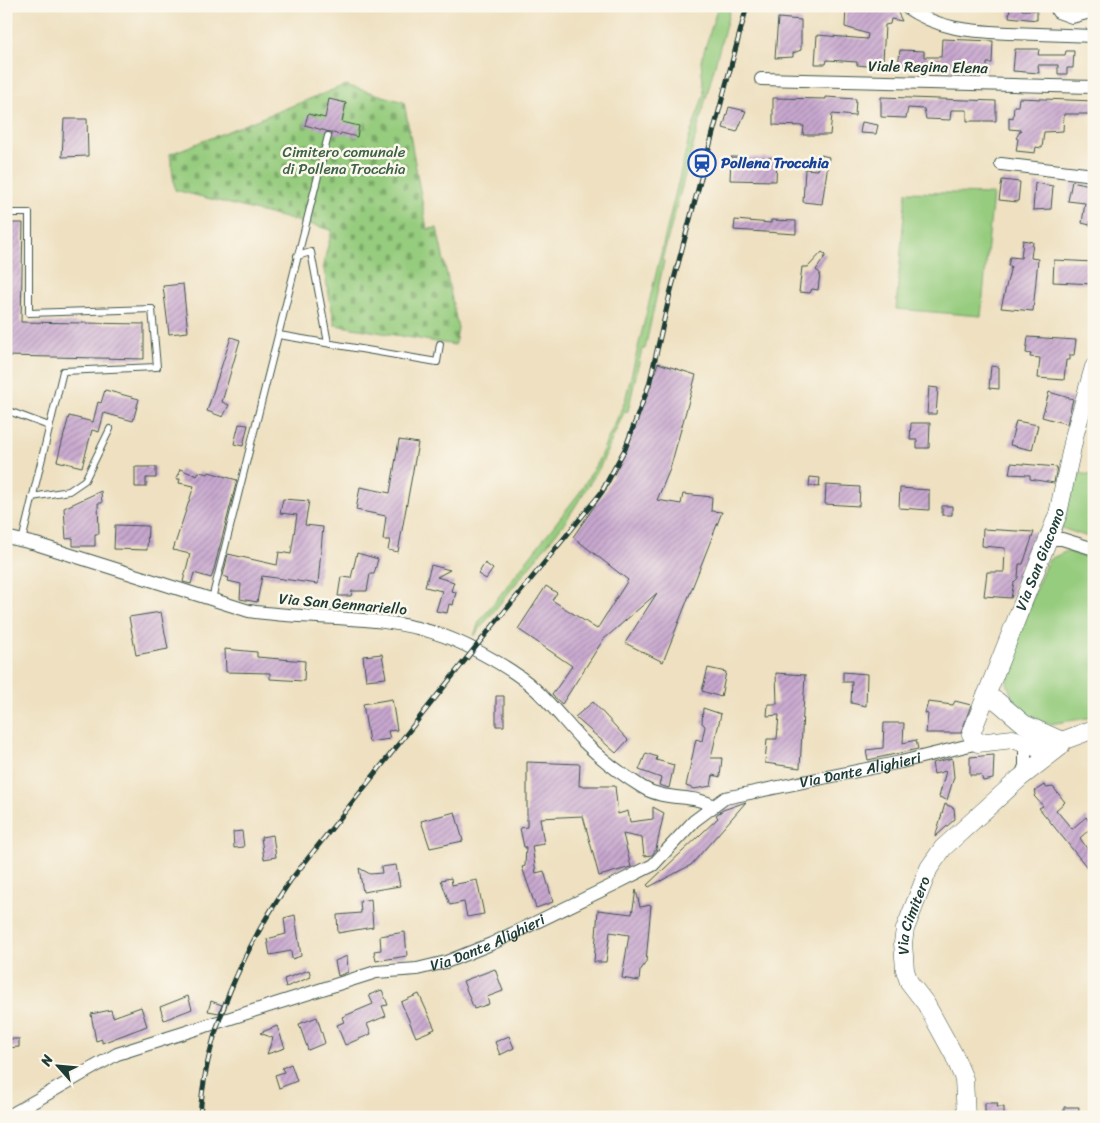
<svg xmlns="http://www.w3.org/2000/svg" width="1100" height="1123" font-family="Sriracha,sans-serif">
<defs>
<pattern id="cemetery-stones" width="16" height="16" patternUnits="userSpaceOnUse" patternTransform="scale(1.25)"><rect width="16" height="16" fill="#96cc7e"/><path d="M2 7V4a2 2 0 0 1 4 0v3zM10 15v-3a2 2 0 0 1 4 0v3z" fill="#7aa768"/></pattern>
<pattern id="building-hatch" width="6" height="6" patternUnits="userSpaceOnUse" patternTransform="scale(1.25)"><rect width="6" height="6" fill="#c8a7cf"/><path d="M-1 1l2-2M0 6l6-6M5 7l2-2" fill="none" stroke="#a289a9"/></pattern>
</defs>
<rect width="100%" height="100%" fill="#fbf7ec"/>
<filter id="ink" filterUnits="userSpaceOnUse"><feTurbulence type="fractalNoise" baseFrequency=".02" numOctaves="2"/><feDisplacementMap in="SourceGraphic" scale="10" xChannelSelector="R" yChannelSelector="G"/><feConvolveMatrix kernelMatrix="1 2 1 2 8 2 1 2 1" color-interpolation-filters="sRGB"/></filter>
<filter id="wash" filterUnits="userSpaceOnUse"><feTurbulence type="fractalNoise" baseFrequency=".0096" numOctaves="4" result="noise"/><feDisplacementMap in="SourceGraphic" scale="20" xChannelSelector="R" yChannelSelector="G"/><feGaussianBlur stdDeviation="1.12" result="paint"/><feColorMatrix in="noise" values="0 0 0 0 0 0 0 0 0 0 0 0 0 0 0 0 0 1.4 0 .05"/><feComposite in="paint" operator="in"/></filter>
<g filter="url(#wash)">
<rect width="100%" height="100%" fill="#eee0c0"/>
<path fill="#96cc7e" stroke="#5a8459" d="M718,6H731L662,260L664,261L645,349H642L628,411L624,412L600,467L566,521L474,636L479,622L580,492L598,461L625,401L689,138L704,94L701,61Z
M906,192L993,194L981,316L896,309Z
M1074,473L1094,475V539L1061,528Z
M1067,551L1094,560V717L1050,724L1034,720L1020,709L1012,697L1007,683L1012,664V645L1046,564L1050,559Z"/>
<path fill="url(#cemetery-stones)" stroke="#5a8459" d="M345,85L404,102L427,229L437,228L458,328L455,345L335,325L323,265L332,230L175,190L170,154Z"/>
<g id="blocks">
<path fill="url(#building-hatch)" d="M883,6L897,11L902,21L891,19L890,24L885,25L883,62L868,60L867,66L857,65V62L827,60L826,64H815L817,35L867,39L868,34L845,27L846,7Z
M1010,6H1022V10H1037V20L1009,17Z
M778,18L801,20V50L793,53V57L775,58Z
M942,39L993,41L992,63H987V71L898,66L900,50L924,51V57H941Z
M1015,49H1039L1038,55H1065L1066,51H1074L1073,68H1067V74H1058V65H1038L1039,73L1013,71Z
M826,97L856,99L855,116L832,114L830,135H803L804,126L773,125V98L826,99Z
M881,97L996,101V121H967V110H951L950,120L926,119L924,109L908,108L906,118L881,117Z
M1019,98L1094,101V114H1064L1063,131L1044,132L1042,148L1036,147L1035,153L1016,151L1018,139L1016,138L1021,130L1009,129V117L1013,118L1014,106H1018Z
M329,99L346,103L342,122L359,126L357,137L341,133L340,135L305,125L308,114L325,118Z
M729,107L746,111L737,132L723,128Z
M64,119H87L88,156L62,157Z
M862,122L878,125L876,134L860,133Z
M821,155L829,157L822,204L803,202L805,169L817,170Z
M731,157L777,158L776,181L730,180Z
M1002,180L1020,182L1018,202L999,200Z
M1072,181L1094,186L1090,225L1082,223L1085,203L1068,201Z
M1035,183L1053,186L1051,209L1033,210Z
M735,220L771,223V220L796,221V234L734,230Z
M6,223H23L21,322L144,324V359L6,356Z
M1023,240L1033,242L1031,258L1038,259L1033,311L1001,308L1011,266H1008L1010,257L1021,258Z
M822,252L826,255L816,270L820,273L818,290L812,289L810,293L799,292L802,267H808Z
M1054,260L1094,262V284L1053,282Z
M183,284L188,332L169,334L163,286Z
M231,337L240,340L222,402L229,405L223,417L207,411Z
M1028,337L1076,340L1074,355H1070V360H1066L1064,380L1038,378L1040,358L1030,357L1031,354L1026,353Z
M658,363L696,375L670,469L657,500L681,504L683,494L712,497L711,511L722,512L663,662L625,643L657,593L603,640L562,704L552,695L572,666L518,629L546,586L557,593L552,600L597,629L628,580L573,537L607,488L629,444Z
M991,366L999,367V389L989,388Z
M929,387L938,388L936,414H927Z
M105,390L139,399L133,421L104,413L99,432L92,430L82,467L57,461L69,416L93,422L98,402L101,403Z
M1049,392L1073,399L1067,424L1042,417Z
M1016,421L1038,425L1032,450L1010,445Z
M911,423H930L929,448H917V440H910Z
M239,424L248,425L243,446L234,444Z
M399,440L418,443L398,552L388,550L390,540H383L386,516L356,510L360,487L390,493Z
M1011,463L1057,467L1054,483L1030,479V475L1009,474Z
M135,467H156V478H146V487H135Z
M180,469L197,476L199,472L208,474L209,472L237,480L213,573L211,578L194,573L191,584L183,582L190,554L173,550L194,486L179,483L180,479H177Z
M810,477L820,478L819,487L809,486Z
M826,485L860,487L859,506L825,504Z
M900,488L929,490V510L899,508Z
M101,491L102,503H98L99,534H95V546H73V538L66,539L64,508Z
M283,499L309,501L305,525L323,527L318,584L262,576L257,602L240,599L241,584L228,581L229,578L223,576L228,554L277,565L279,552L291,554L297,515L280,513Z
M942,506H952V515H942Z
M115,525L148,526L147,550L114,549Z
M983,529L1034,532L1023,564H1019L1018,578L1014,582L1011,598L984,596L987,572H1004L1005,548L982,546Z
M357,553L378,559L374,574H370L367,591H352L351,596H338L341,577L351,578Z
M485,563L493,569L486,579L478,574Z
M431,565L450,570L437,577L454,582L451,591L456,592L453,605L449,604L447,613L436,611L442,591L425,587Z
M161,612L168,649L136,655L129,617Z
M225,649L257,652V657L305,661L304,681L270,679V673L226,672Z
M382,654L386,678L366,680L363,656Z
M708,668L726,672L721,697L702,691Z
M843,672L867,674L866,706L851,703L852,682H843Z
M776,673L805,675L800,768L765,763L767,739H777L779,715L767,716L768,704H777Z
M496,696H504V726H496Z
M392,699L397,730L388,731L390,739L369,742L363,704Z
M955,701L971,705L961,733H926L928,714L925,713L928,702L953,705Z
M593,702L628,740L616,753L575,717Z
M703,708L721,714L711,758H722L720,777L713,775L711,786L694,789L686,786L696,739L702,741L705,726L702,723Z
M884,723H904L903,743L916,740L918,749L868,760L866,750L883,748Z
M646,753L657,757L656,760L674,765L669,788L659,785L661,778L639,770Z
M994,755L993,779L983,781L981,775H970V757Z
M952,758L954,777L947,800L939,797L946,771L934,774L932,763Z
M527,762L580,764L579,786H615L618,814L628,811L630,822L653,819V807L664,813L656,849L652,855L644,856L642,838L623,834L631,867L599,876L583,816L540,818L544,844L532,846L536,873L544,871L553,902L536,908L522,867L525,866L526,847H524L520,828L527,827Z
M1044,785L1047,788L1053,787L1065,802L1056,810L1072,829L1086,817L1093,826L1080,838L1094,859V876L1039,808L1043,806L1034,796L1036,793L1035,791Z
M746,802L691,865L649,887L647,885L718,818L716,815L723,810Z
M945,804L954,808L955,819L935,837Z
M455,812L463,841L430,848L421,821Z
M242,831L244,847L234,848L233,832Z
M273,835L276,857L264,859L261,837Z
M396,865L400,886L363,892L359,868L370,874L382,873L381,867Z
M451,878L452,885L477,880L484,914L467,917L464,902L450,905L441,880Z
M636,890L640,907L651,905L646,962L640,971L639,981L622,978L629,935L610,932L606,962H594L598,910L632,914Z
M371,899L373,927L338,933L337,915L361,913L360,901Z
M295,915L301,956L292,959L291,951L270,955L267,939L286,934L284,918Z
M405,932L407,956L376,961L374,951L381,950L380,936Z
M347,956L348,972L338,976L335,961Z
M495,969L503,991L487,997L489,1004L474,1009L463,981Z
M309,970L311,977L286,987L284,979Z
M382,990L388,1005L382,1006L386,1016L367,1024L371,1034L345,1045L337,1025L344,1022L342,1017L373,1004L369,995Z
M419,994L435,1029L416,1037L401,1002Z
M188,996L192,1009L164,1020L160,1007Z
M211,1001L222,1005L219,1013L208,1011Z
M141,1007L147,1026L102,1043V1039L96,1041L91,1014L111,1010L113,1017Z
M317,1017L325,1043L308,1050L299,1024Z
M277,1026L285,1048L267,1054L273,1038L260,1033Z
M509,1036L514,1048L500,1055L495,1042Z
M6,1039H19V1047L6,1048Z
M291,1064L297,1081L279,1088L275,1075L284,1072L282,1068Z
M985,1103H998L997,1107H1004V1117H985Z
M1064,1107H1079L1078,1117H1064Z"/>
</g>
</g>
<g filter="url(#ink)">
<use href="#blocks" fill-opacity="0" stroke="#3e5549" stroke-width="1"/>
<g fill="none" stroke-linecap="round" stroke-linejoin="round">
<g stroke="#3e5549" stroke-width="8">
<path id="lane" d="M6,213H29V313L152,309L157,367L63,371L22,541
M297,256L311,252L328,343
M279,335L437,362L440,344
M6,410L49,426
M32,497L69,491L85,480L110,429
M212,599L328,136"/>
</g>
<g stroke="#3e5549" stroke-width="14">
<g id="street">
<path d="M904,6C940,30 968,31 1010,33C1038,34 1066,35 1094,36"/>
<path d="M1056,6L1058,12L1072,17L1094,11"/>
<path d="M761,79L1094,87"/>
<path d="M1001,164L1094,175"/>
<path d="M6,537L36,544L249,611C314,621 382,613 444,636C471,646 515,670 536,690C552,705 566,723 582,740C599,757 621,774 642,787C666,802 691,793 714,806"/>
<path d="M1048,539H1062L1094,549"/>
<path d="M1020,778L1025,766V744"/>
<path id="s1" d="M7,1117L117,1054L376,972L417,969L446,962L491,944L617,883L653,865L694,821L725,798L901,762L978,743"/>
</g>
</g>
<g stroke="#3e5549" stroke-width="19">
<g id="secondary">
<path d="M985,697L997,701L1024,724L1062,741"/>
<path id="s2" d="M1051,753L1013,739L978,743L971,734L1058,514L1075,433L1094,367"/>
<path id="s3" d="M966,1117L964,1079L954,1055L926,1004L909,982L905,970L903,943L905,929L929,868L943,848L1020,778L1060,747L1062,741L1094,729"/>
</g>
</g>
<use href="#lane" stroke="#fff" stroke-width="6"/>
<use href="#street" stroke="#fff" stroke-width="12"/>
<use href="#secondary" stroke="#fff" stroke-width="18"/>
<g stroke="#1f3d34" stroke-width="5">
<path id="rail" d="M200,1117C205,1033 243,949 290,881L474,649L601,493L625,449L649,385L670,294L747,6"/>
</g>
<use href="#rail" stroke="#fbf7ec" stroke-width="3" stroke-dasharray="9" stroke-linecap="butt"/>
</g>
</g>
<defs>
<g id="station-ring" transform="scale(1.4375)"><circle r="9.5" fill="#fbf7ec" stroke="#1a4fb4" stroke-width="1.5"/><path d="M-3-6H3Q5-6 5-4V2Q5 4 3 4L4.5 6H3L1.5 4h-3L-3 6H-4.5L-3 4Q-5 4-5 2V-4Q-5-6-3-6ZM-3.5-4v3h7v-3ZM-3.5 1v1.5H-2V1ZM2 1v1.5H3.5V1Z" fill="#1a4fb4"/></g>
</defs>
<g fill-rule="evenodd">
<use href="#station-ring" x="702" y="163"/>
</g>
<g text-anchor="middle" dominant-baseline="central" stroke-width="5" stroke-linejoin="round" paint-order="stroke">
<g font-size="15" fill="#1f3d34" stroke="#fbf7ec">
<text transform="translate(928 67) rotate(1)">Viale Regina Elena</text>
<text stroke="none"><textPath href="#s2" startOffset="275">Via San Giacomo</textPath></text>
<text transform="translate(343 604) rotate(5)">Via San Gennariello</text>
<text stroke="none"><textPath href="#s1" startOffset="935">Via Dante Alighieri</textPath></text>
<text stroke="none"><textPath href="#s3" startOffset="219">Via Cimitero</textPath></text>
<text stroke="none"><textPath href="#s1" startOffset="515">Via Dante Alighieri</textPath></text>
</g>
<g font-size="15" fill="#3d6146" stroke="#fbf7ec">
<text x="344" y="152">Cimitero comunale<tspan x="344" dy="17">di Pollena Trocchia</tspan></text>
</g>
<g font-size="15" font-weight="bold" fill="#164399" stroke="#fbf7ec" text-anchor="start">
<text x="721" y="163">Pollena Trocchia</text>
</g>
</g>
<rect width="1100" height="1123" fill="none" stroke="#fbf7ec" stroke-width="25"/>
<g transform="translate(58 1066) rotate(297)" stroke="#fbf7ec" stroke-width="4" paint-order="stroke">
<path d="M0-4L9 19L0 12L-9 19Z" fill="#1f3d34"/>
<text y="-8" font-size="14" font-weight="bold" text-anchor="middle" fill="#1f3d34">N</text>
</g>
</svg>
